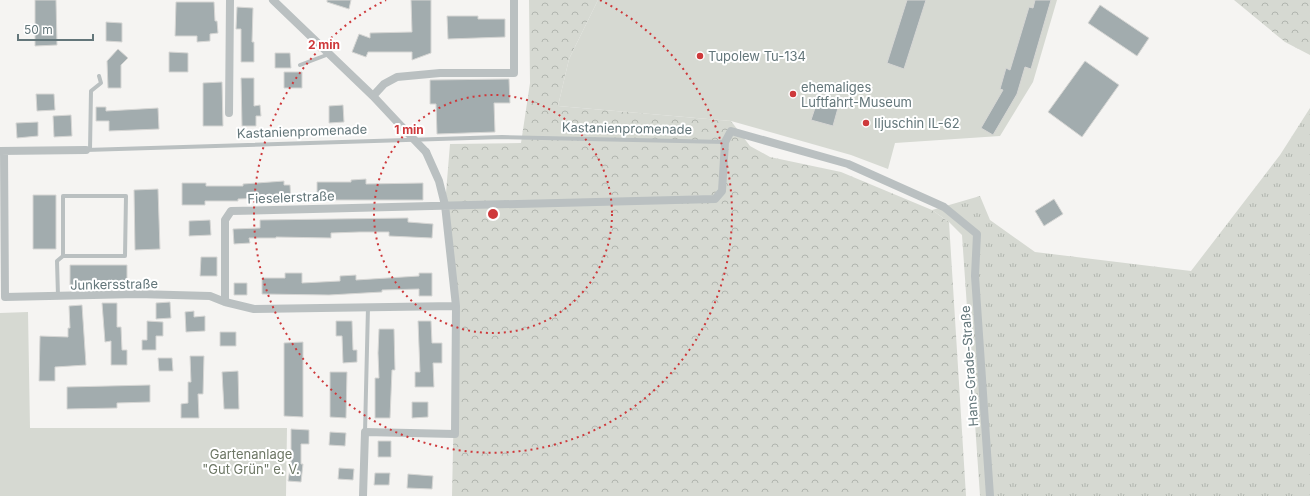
<svg xmlns="http://www.w3.org/2000/svg" width="1310" height="496" font-family="Inter,sans-serif">
<defs>
<pattern id="grass-tufts" width="24" height="20" patternUnits="userSpaceOnUse"><rect width="24" height="20" fill="#d6d9d2"/><path d="M3 7l-1-3M5 7V3M7 7l1-3M15 17l-1-3M17 17v-4M19 17l1-3" fill="none" stroke="#b1b5af"/></pattern>
<pattern id="forest-crowns" width="20" height="18" patternUnits="userSpaceOnUse"><rect width="20" height="18" fill="#d6d9d2"/><path d="M2 6a3 3 0 1 1 6 0M12 15a3 3 0 1 1 6 0" fill="none" stroke="#b1b5af"/></pattern>
</defs>
<rect width="100%" height="100%" fill="#f5f4f2"/>
<path fill="url(#grass-tufts)" d="M1310,108V496H980L962,235L949,222L932,210L980,196L990,220L1035,252L1191,271L1280,155Z"/>
<path fill="url(#forest-crowns)" d="M529,0H598L569,59L558,106L731,121L750,146L770,157L841,172L932,210L949,222L966,496H452L456,306L445,205L450,144L521,143L530,83Z
M1234,0H1310V55L1285,42Z"/>
<path fill="#d6d9d2" d="M598,0H1057L1033,82L1000,136L895,143L888,169L851,155L731,121L558,106L569,59Z
M28,312L30,428H287L286,496H0V313Z"/>
<path fill="#a2acae" stroke="#d6d6d4" d="M35,0H56L57,45L35,46Z
M327,0H351L349,9L327,2Z
M411,0H431V53L412,60V52H368L366,57L352,52L359,34L370,38V33L412,32Z
M907,0H926L904,69L887,63Z
M1035,0H1051L1031,69L1025,67L1017,94L993,135L981,128L1003,90L1000,89L1006,68L1010,70L1029,7L1033,8Z
M176,2H214L215,21H217L218,33L210,34V41L197,42V36H175Z
M1100,5L1149,38L1137,56L1088,23Z
M237,7L253,8L252,42H254V62H241V29H236Z
M447,16H478V19H505V37L448,39Z
M106,22L122,23V42L106,41Z
M118,49L128,58L121,65V88H108L107,61Z
M169,52L188,53V72H169Z
M275,53H290L291,68H275Z
M1085,61L1119,85L1082,137L1048,112Z
M284,72H302V88H284Z
M241,78H254V106L260,105L261,116H256V126H242Z
M509,79L510,103H494L495,132L437,134L436,104H430V80Z
M222,82L223,126H203V83Z
M36,94H54L55,110L37,111Z
M817,102L838,108L833,126L811,120Z
M343,105L344,122L329,123V106Z
M96,107H106V111L158,108L159,129L109,131V121H96Z
M71,115L72,136L54,137L53,116Z
M38,122V136L17,138L16,123Z
M366,179V184L423,183V200H326V194L317,195V182H351V180Z
M284,181V185H290L291,201L270,202V198L238,199V201H205V205H182V183H206V186H243V184Z
M158,189L160,249L135,250L134,190Z
M33,195H56V249H33Z
M1054,199L1063,214L1044,226L1035,211Z
M408,218V222L433,224L432,238L389,236V232H359L331,233V238L276,237V238H249L250,243L234,244L233,229L260,228V220Z
M210,220L211,235L189,236V221Z
M201,257H217V276H200Z
M70,265H127V288H70Z
M285,273H302V283L340,281V276L356,275V280L419,276V273H432V296H419V289L382,290V292L329,295L262,294V278H285Z
M234,283H247V295H234Z
M170,302L171,318L156,319V303Z
M102,303H117V327H121L122,350H127V365H111V341L105,342Z
M82,305L86,365L55,367V381H39L40,336L68,337V328H70L69,306Z
M194,311V317L205,316V331L186,332L185,312Z
M147,321L163,322V336H156V350H142V340H147Z
M336,321H352L353,350H357V362L343,363L342,336H336Z
M418,321H431L432,343H442V363H433L434,387H415V372H420Z
M379,329H394L395,370H392L390,418H375V378H379L378,353Z
M220,332H236V346H220Z
M303,342V417L284,416V343Z
M190,356H204L203,394H198L199,418H181V404L188,403V382H191Z
M158,358H172L173,371H159Z
M238,371L239,409H224L222,372Z
M330,372H347L346,418L330,417Z
M150,385V402L117,403V408L67,409V387Z
M412,402H428V417L412,418Z
M291,429L309,430V444H301V464H303L301,482L288,481L291,463Z
M330,432L346,433L345,446L329,445Z
M378,441H391V457H378Z
M339,468L354,469L353,480L338,479Z
M375,473H390L389,485H374Z
M408,474L433,476L432,489L407,488Z"/>
<g fill="none" stroke-linecap="round" stroke-linejoin="round">
<path stroke="#bac0c1" stroke-width="4" d="M300,65L329,54
M86,150L502,137L725,142
M90,150L91,91L101,83L99,76
M58,296L57,261L63,256V196H126L125,256H63
M365,432L368,307"/>
<path stroke="#bac0c1" stroke-width="8" d="M273,0L373,96L402,127
M373,96L384,84L397,77L440,73H514V0
M229,113L230,0
M0,151L86,150
M4,151L5,297L137,294L210,296L225,302L254,309L456,306
M225,302V220L231,211L715,199L722,191L725,142L731,131L848,164L944,207L977,234L975,276L990,496
M363,496L365,432L455,434L456,306L445,205L439,181L426,152"/>
<path stroke="#bac0c1" stroke-width="8" d="M402,127L426,152"/>
</g>
<g fill="none" stroke="#ce393b" stroke-width="2" stroke-dasharray="2 4">
<circle cx="493" cy="214" r="119"/>
<path d="M600 0A239 239 0 1 1 386 0"/>
</g>
<g fill="#ce393b" stroke="#fff" stroke-width="1.5">
<circle cx="700" cy="56" r="4"/>
<circle cx="793" cy="94" r="4"/>
<circle cx="866" cy="123" r="4"/>
</g>
<g text-anchor="middle" dominant-baseline="central" stroke-width="4" stroke-linejoin="round" paint-order="stroke">
<g font-size="13" fill="#63767a" stroke="#fff" text-anchor="start">
<text x="708" y="56">Tupolew Tu-134</text>
<text x="801" y="87">ehemaliges<tspan x="801" dy="15">Luftfahrt-Museum</tspan></text>
<text x="874" y="123">Iljuschin IL-62</text>
</g>
<g font-size="13" fill="#63767a" stroke="#fff">
<text transform="translate(627 128) rotate(1)">Kastanienpromenade</text>
<text transform="translate(302 131) rotate(-2)">Kastanienpromenade</text>
<text transform="translate(291 197) rotate(-2)">Fieselerstraße</text>
<text transform="translate(114 284) rotate(-1)">Junkersstraße</text>
<text transform="translate(969 366) rotate(-94)">Hans-Grade-Straße</text>
</g>
<g font-size="13" fill="#6d7765" stroke="#fff">
<text x="251" y="454">Gartenanlage<tspan x="251" dy="15">"Gut Grün" e. V.</tspan></text>
</g>
</g>
<circle cx="493" cy="214" r="6" fill="#ce393b" stroke="#fff" stroke-width="2"/>
<g font-size="12" text-anchor="middle" font-weight="bold" fill="#ce393b" stroke="#fff" stroke-width="4" stroke-linejoin="round" paint-order="stroke">
<text x="324" y="49">2 min</text>
<text x="409" y="134">1 min</text>
</g>
<path d="M18 34v6h75v-6" fill="none" stroke="#63767a" stroke-width="2"/>
<text x="24" y="34" font-size="12" fill="#63767a" stroke="#ffffff" stroke-width="3" paint-order="stroke">50 m</text>
</svg>
